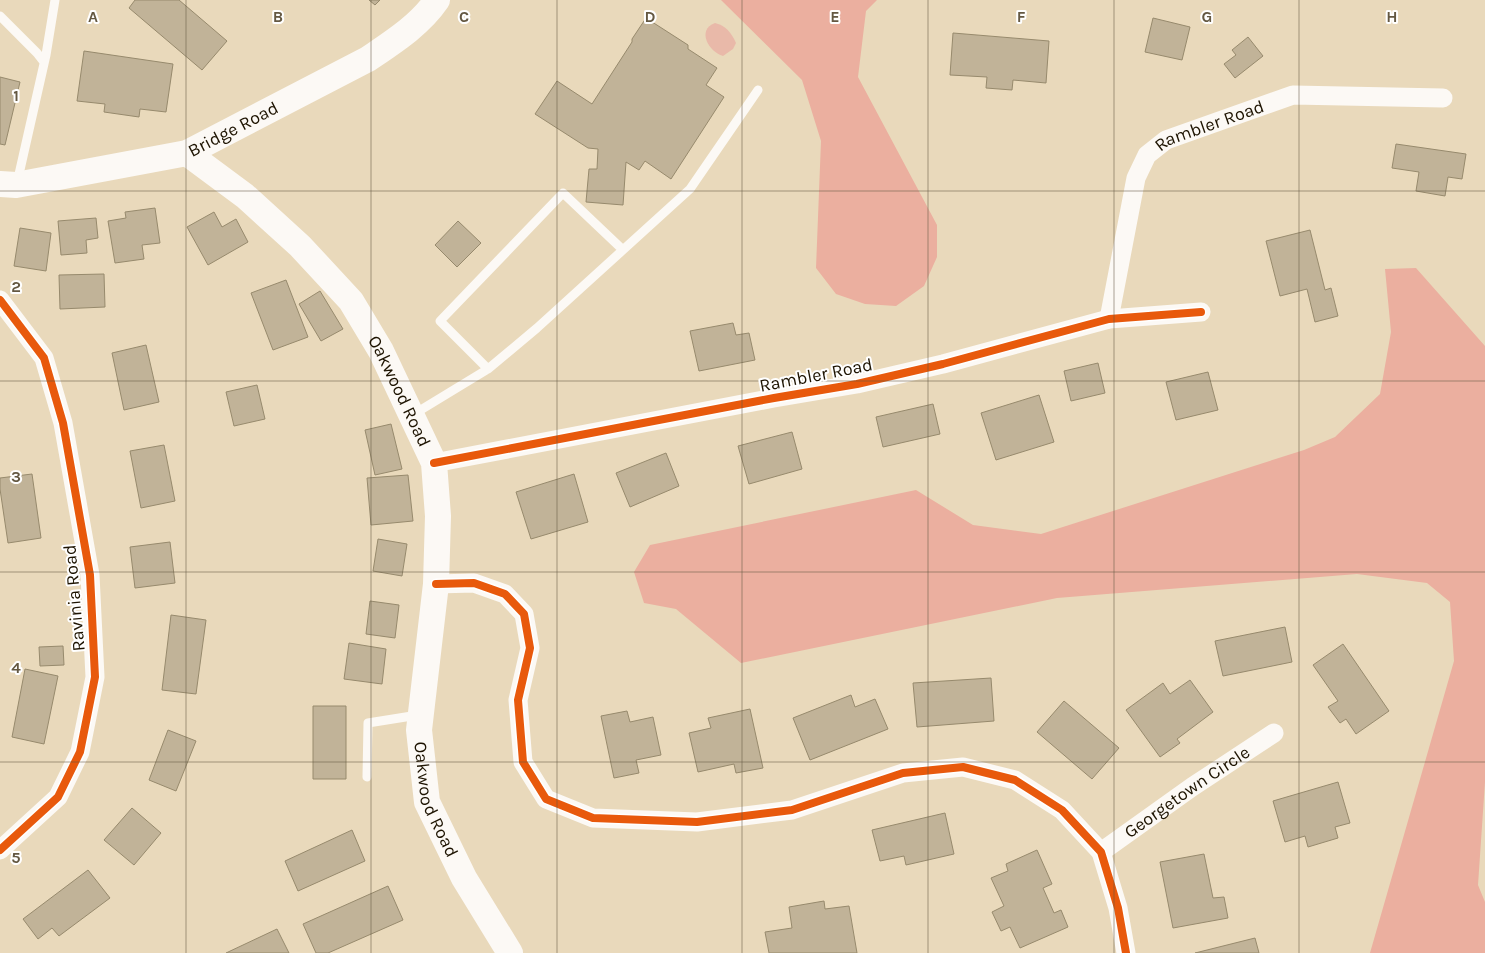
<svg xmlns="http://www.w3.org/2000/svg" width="1485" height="953" font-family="Karla,sans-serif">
<rect width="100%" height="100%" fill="#e9d9bb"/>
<path fill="#e9b9a9" d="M715,23C726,26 731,32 736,43L733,49L723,56C709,52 696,30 715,23Z"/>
<path fill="#ebaf9f" d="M721,0H877L866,11L858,77L937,225V257L924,286L896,306L865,304L836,294L816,268L821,141L802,80Z
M1416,268L1485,346V782L1478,885L1485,902V953H1370L1454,661L1450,602L1427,583L1357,574L1057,598L741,663L676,609L644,603L634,572L650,545L916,490L973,525L1041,534L1304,450L1335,437L1380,394L1391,332L1385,269Z"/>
<path fill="#c1b398" stroke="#978a6d" d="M135,0H179L227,41L202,70L129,8Z
M369,0H380L375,5Z
M646,18L688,45V49L717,68L706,85L724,97L671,179L645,161L639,170L626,162L623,205L586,202L589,169H597L598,149L588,148L535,114L557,81L592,104L632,42V39Z
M1153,18L1190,27L1182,60L1145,52Z
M953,33L1049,41L1046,83L1013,80L1012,90L986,88L987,77L950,75Z
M1248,37L1263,56L1235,78L1224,64L1236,55L1232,50Z
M84,51L173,64L166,112L140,109L139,117L104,112L105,104L77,101Z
M0,77L20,82L5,145L0,144Z
M1396,144L1466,154L1462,179L1448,177L1445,196L1416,191L1419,172L1392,168Z
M155,208L160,243L142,245L144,259L115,263L108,221L126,218L125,212Z
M214,212L222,227L236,219L248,242L208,265L187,227Z
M96,218L98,238L86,240L87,253L61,255L58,221Z
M458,221L481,243L457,267L435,245Z
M20,228L51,233L46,271L14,266Z
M1310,230L1325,290L1331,288L1338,316L1315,322L1307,289L1280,296L1266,241Z
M104,274L105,307L60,309L59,275Z
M286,280L308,337L273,350L251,293Z
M320,291L343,329L321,341L299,304Z
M733,323L736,335L749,333L755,360L699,371L690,331Z
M146,345L159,402L124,410L112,353Z
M1098,363L1105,393L1071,401L1064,371Z
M1208,372L1218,410L1176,420L1166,382Z
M257,385L265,419L234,426L226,392Z
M1039,395L1054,442L996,460L981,413Z
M933,404L940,434L883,447L876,417Z
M391,424L402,469L375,475L365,430Z
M792,432L802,469L749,484L738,446Z
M164,445L175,501L141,508L130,451Z
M666,453L679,486L630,507L616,473Z
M32,474L41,538L8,543L0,489V478Z
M574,474L588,522L531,539L516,492Z
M408,475L413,521L371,525L367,478Z
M378,539L407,544L402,576L373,571Z
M170,542L175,583L135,588L130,547Z
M370,601L399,605L395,638L366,634Z
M171,615L206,620L196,694L162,690Z
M1285,627L1292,662L1223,676L1215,641Z
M349,643L386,649L382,684L344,679Z
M1343,644L1389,711L1356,734L1346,719L1340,723L1328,707L1338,701L1313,665Z
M63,646L64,665L40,666L39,647Z
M25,669L58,676L44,744L12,737Z
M991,678L994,721L917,727L913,683Z
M1190,680L1213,712L1177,739L1180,743L1160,757L1126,710L1163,683L1170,694Z
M851,695L855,707L875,699L888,729L810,760L793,718Z
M1064,701L1119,748L1092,779L1037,732Z
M313,706H346V779H313Z
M750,709L763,768L736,773L734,764L698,772L689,733L711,728L708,718Z
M627,711L630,722L653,717L661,755L636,760L639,773L614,778L601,716Z
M168,730L196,741L176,791L149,780Z
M1338,782L1350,823L1335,827L1338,838L1308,847L1305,836L1285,842L1273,801Z
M132,808L161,833L134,865L104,840Z
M945,813L954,854L906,865L904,856L880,861L872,830Z
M352,830L365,861L298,891L285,861Z
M1037,850L1052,884L1043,888L1054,913L1061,910L1068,927L1020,948L1010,927L1001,931L992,912L1004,906L991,878L1008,871L1006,864Z
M1204,854L1213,898L1224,897L1228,918L1173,928L1160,862Z
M88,870L110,898L59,936L52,928L38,939L23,919Z
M388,886L403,920L328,953H316L303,924Z
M824,901L825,909L849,906L857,953H769L765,932L792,928L789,907Z
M277,929L289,953H226Z
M1255,938L1259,953H1195Z"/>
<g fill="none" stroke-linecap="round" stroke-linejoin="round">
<path stroke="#fcf9f5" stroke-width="9" d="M0,16L37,53L44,62
M17,183L46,55L55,0
M488,369L440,321L563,193L622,249
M414,414L488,369L537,328L690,189L758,90
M367,777L368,723L418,715"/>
<g stroke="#fcf9f5" stroke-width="19">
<path d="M0,300L44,358L63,423L90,575L95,677L80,752L58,797L0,850"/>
<path id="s1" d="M1109,319L1136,178L1147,155L1166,140L1293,95L1443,98"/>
<path d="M434,463L774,398L857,384L943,364L1109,319L1201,312"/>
<path d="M436,584L474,583L505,594L524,614L530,648L518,700L523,762L546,799L593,818L697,822L792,810L903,773L963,767L1015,780L1062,810L1101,852L1118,908L1126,953"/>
<path id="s2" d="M1101,852L1192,787L1274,733"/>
</g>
<g stroke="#fcf9f5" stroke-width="26">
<path id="s3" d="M187,153L245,196L300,246L351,301L381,351L434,463L438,516L436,584L419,730L427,802L464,878L510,953"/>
<path id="s4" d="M0,184L16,185L187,153L368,59C393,42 420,25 437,0"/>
</g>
<g stroke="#fff" stroke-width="11">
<path id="cycleway" d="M0,300L44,358L63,423L90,575L95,677L80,752L58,797L0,850
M434,463L774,398L857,384L943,364L1109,319L1201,312
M436,584L474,583L505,594L524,614L530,648L518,700L523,762L546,799L593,818L697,822L792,810L903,773L963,767L1015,780L1062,810L1101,852L1118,908L1126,953"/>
</g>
<use href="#cycleway" stroke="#e8590c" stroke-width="8"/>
</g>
<path fill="none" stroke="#645842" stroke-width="1" stroke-opacity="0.55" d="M186,0V953M371,0V953M557,0V953M742,0V953M928,0V953M1114,0V953M1299,0V953M0,191H1485M0,381H1485M0,572H1485M0,762H1485"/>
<g text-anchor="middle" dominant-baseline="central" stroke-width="4" stroke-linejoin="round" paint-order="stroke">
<g font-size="18" fill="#1d1301" stroke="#fff">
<text stroke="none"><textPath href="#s4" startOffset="242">Bridge Road</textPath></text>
<text stroke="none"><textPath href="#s1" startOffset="239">Rambler Road</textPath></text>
<text transform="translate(816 375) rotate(-11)">Rambler Road</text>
<text stroke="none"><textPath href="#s3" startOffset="324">Oakwood Road</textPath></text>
<text transform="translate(74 598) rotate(-95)">Ravinia Road</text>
<text stroke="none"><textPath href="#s2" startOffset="105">Georgetown Circle</textPath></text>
<text stroke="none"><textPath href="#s3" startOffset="744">Oakwood Road</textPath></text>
</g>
</g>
<g font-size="16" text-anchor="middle" font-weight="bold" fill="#645842" stroke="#fff" stroke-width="4" stroke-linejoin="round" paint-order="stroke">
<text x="93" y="22">A</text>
<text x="278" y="22">B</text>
<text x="464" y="22">C</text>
<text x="650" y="22">D</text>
<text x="835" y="22">E</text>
<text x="1021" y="22">F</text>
<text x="1207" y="22">G</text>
<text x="1392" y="22">H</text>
<text x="16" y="101">1</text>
<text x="16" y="292">2</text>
<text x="16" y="482">3</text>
<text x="16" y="673">4</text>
<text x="16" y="863">5</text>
</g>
</svg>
